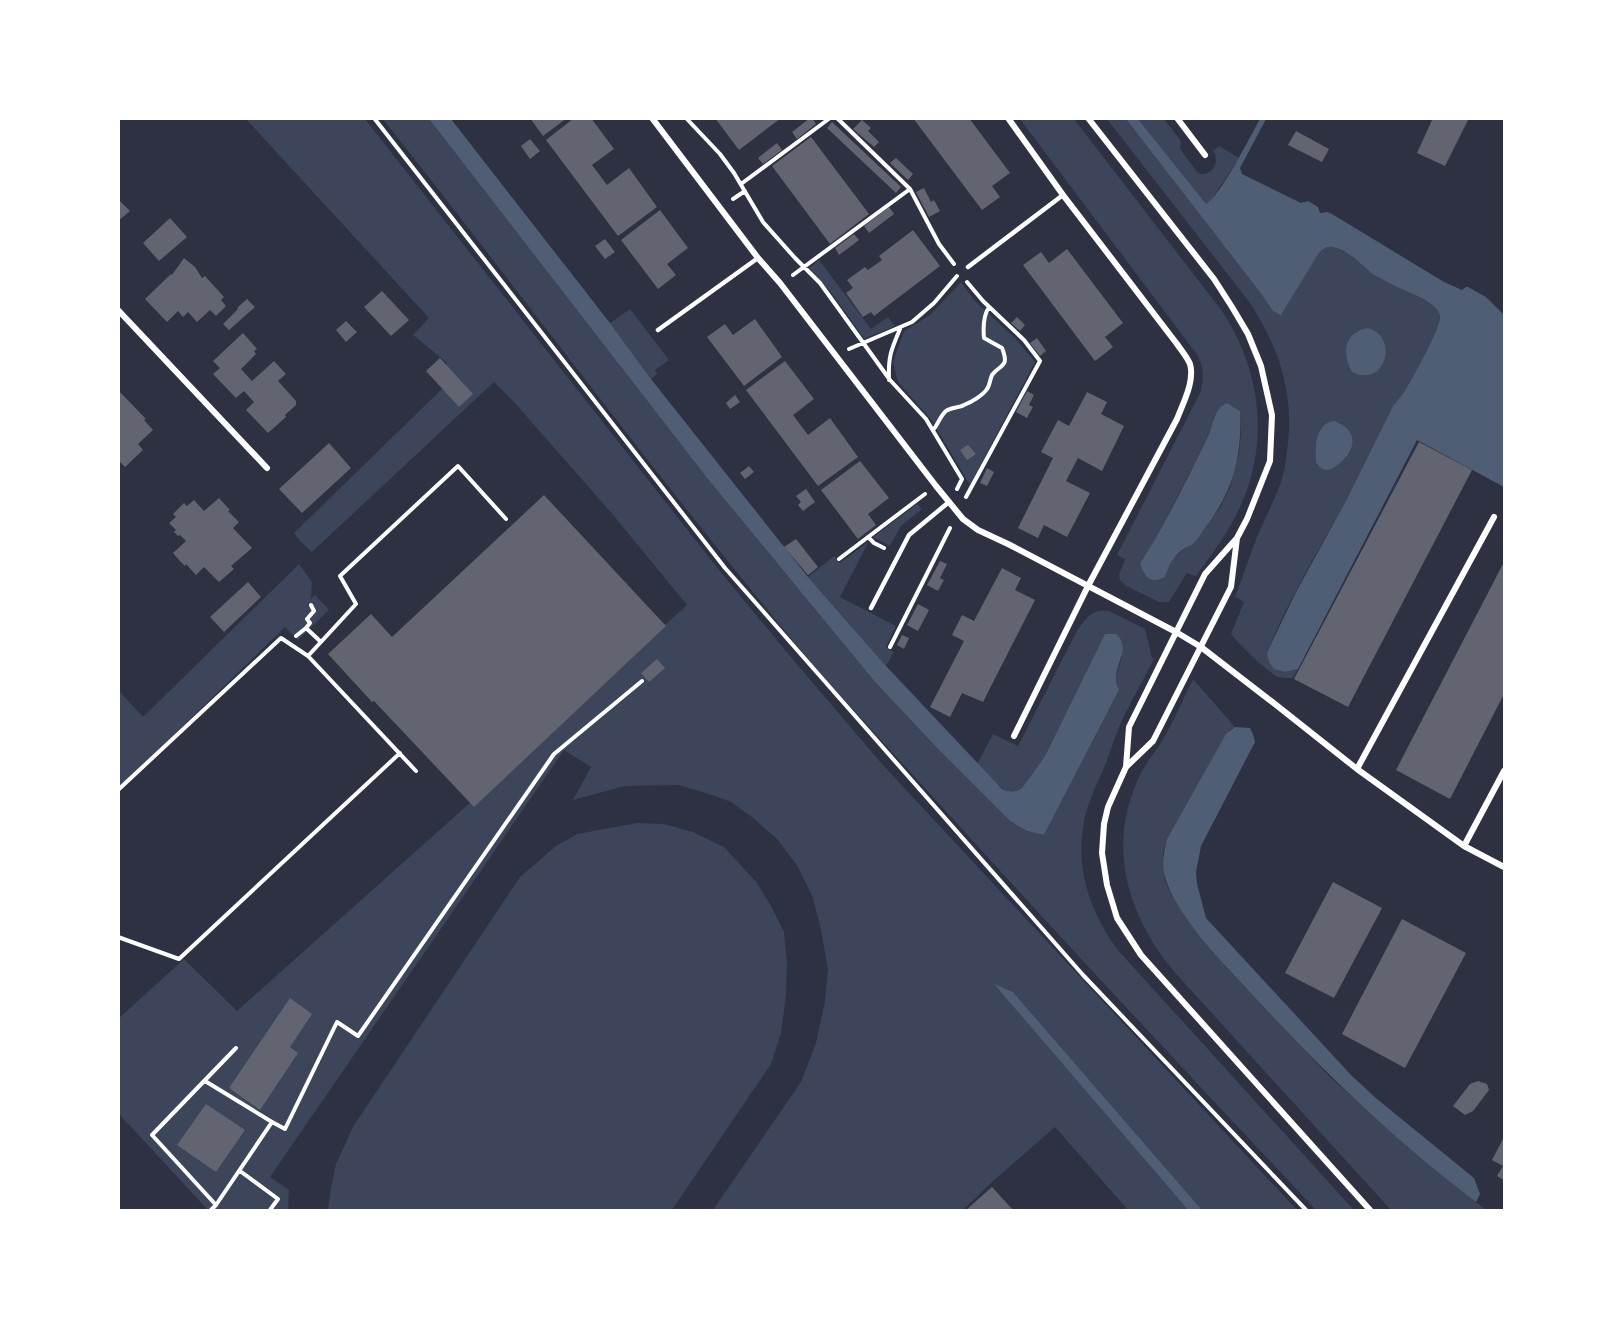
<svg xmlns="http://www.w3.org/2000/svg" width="1623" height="1329" font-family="'Alegreya Sans',sans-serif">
<rect width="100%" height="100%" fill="#2d3142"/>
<path fill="#3c4559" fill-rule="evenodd" d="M246,119H365L715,565L795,662L882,764L1297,1210H1202L1013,992L995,985L1188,1210H1128L1055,1127L992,1182L963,1210H713L801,1082L816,1043L825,1001L828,969L821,930L813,898L798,867L778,840L753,818L731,802L712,795L679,785L625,786L573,800L591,767L564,750L270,1177L289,1190L288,1210H208L119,1114V1018L184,959L237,1011L472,801L687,605L614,516L514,402L494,382L312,552L301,542L294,533L447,384L448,372L446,362L413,335L429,318Z
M383,119H429L707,478L875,682L937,748L1010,821L1027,831L1044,835L1119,690L1115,679L1122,657L1105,635L1045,756L1022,788C1006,801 988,774 977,764L993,734L1018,746L1078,629C1087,617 1093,608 1109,611L1145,629L1152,658L1154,659C1145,677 1135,694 1126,712C1118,728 1112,746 1106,763C1100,778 1093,791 1088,806C1072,858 1086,906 1117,949L1354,1210H1316C1191,1077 1065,943 943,808C888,747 831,688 779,624C643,459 516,287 383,119Z
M1020,119H1074L1222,311C1261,370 1270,442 1240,507C1229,532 1212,554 1196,576L1187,573L1169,602H1159L1126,586L1120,580L1119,575L1125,559L1117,555L1200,393C1204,379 1204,369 1198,356ZM1227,403L1240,411L1241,433L1239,454L1230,487L1221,506L1194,543L1181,551L1169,563H1140L1150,549L1195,463L1213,425L1214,417Z
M1107,119H1126L1259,291L1273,311L1281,314L1317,256C1321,251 1325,246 1332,247C1348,249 1362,266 1374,275C1380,278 1385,281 1391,284C1404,292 1436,299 1440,316C1442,325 1409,386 1402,395C1399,399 1396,403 1393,406C1378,437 1364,468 1348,497C1320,549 1288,599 1267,653L1285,672L1298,669L1293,678C1288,678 1283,678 1278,677C1269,673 1237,643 1231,634L1244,602L1235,597C1243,577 1249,557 1257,537C1265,519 1274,501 1281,482C1284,472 1286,461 1287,451C1295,396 1280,349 1250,303ZM1357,331L1385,349L1384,352L1349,339ZM1339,422L1348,429L1351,434L1346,457L1335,467L1315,448L1321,428Z
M1138,119H1164L1181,141L1180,149L1198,173C1211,178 1221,162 1213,151L1219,146L1239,158L1210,202L1206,204L1203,202Z
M819,260L871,329L888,317L895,326L864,339L831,292L809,268Z
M961,282L974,300L1016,339L1035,362L970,485L932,421L898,382L893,362L904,331L930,315Z
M630,309L669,360L655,370L657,374L651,379L610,323Z
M917,504L922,509L901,526L890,546L873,537Z
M867,543H868L840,597L896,626L886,647L894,652L886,666L808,577L834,556L840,563Z
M299,564L312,582L311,599L315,595L329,610L298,640L285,627L119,788V691L143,717Z
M1193,679L1235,727L1230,730L1167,839L1163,852L1165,881L1169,889L1193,927L1226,967L1331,1078L1408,1147L1486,1210H1391L1198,998C1182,980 1164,962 1152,941C1121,890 1113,835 1138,779C1144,765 1154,754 1162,741C1174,721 1183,699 1193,679Z
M637,823L664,824L693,832L724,847L757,883L771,906L784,932L787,962L786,995L781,1033L771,1064L672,1210H328L331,1188L336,1164L354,1125L520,877L556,846L577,834Z"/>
<path fill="#4f5d75" d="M429,119H451L610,323L651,379L808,577L886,666L1002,789C1010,792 1015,793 1022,788L1045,756L1105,634H1116C1132,647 1114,665 1116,681C1116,684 1118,687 1119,690L1044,835L1027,831L1010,821L937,748L875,682L707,478Z
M1126,119H1138L1206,204C1220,197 1251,135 1260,119H1266L1240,168L1242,174L1301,203L1308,201L1318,207L1320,213L1327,212L1332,214L1444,282L1462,290L1466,287H1468L1486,297L1504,315V487L1417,440L1298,669L1285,672L1274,669L1269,662L1267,653L1272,642L1295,594L1348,497L1393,406C1396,402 1399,399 1402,395C1409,386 1442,325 1440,316C1436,299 1404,292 1391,284C1385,281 1380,278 1374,275C1362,266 1348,249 1332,247C1325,246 1321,251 1317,256L1281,315L1273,311L1259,291Z
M1367,328C1399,334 1387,389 1352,372C1342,354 1343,333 1367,328Z
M1227,403L1240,411C1242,456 1234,488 1208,524C1203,530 1199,538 1194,543C1191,546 1186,547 1182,550C1172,558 1169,565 1165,577C1150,585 1144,576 1140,563C1152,546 1161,528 1171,510C1184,485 1197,460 1209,434C1214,422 1214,409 1227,403Z
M1335,421C1358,430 1357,448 1340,463C1337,466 1332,470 1327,470C1322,470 1318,466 1316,462C1315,446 1315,423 1335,421Z
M1235,727L1250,728L1253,734L1255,742L1201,846L1196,872L1197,884L1206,918L1351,1075L1377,1099L1474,1178L1480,1194L1476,1202C1392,1139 1317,1065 1246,988C1220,960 1181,920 1167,883C1161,868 1163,854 1167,839L1226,734Z
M994,984L1013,992L1202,1210H1188Z"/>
<path fill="#626471" d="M530,118H567L543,136Z
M574,118H591L614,149L592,165L607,185L629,168L657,207L618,236L546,140Z
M715,118H781L739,150Z
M810,118H812L816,124L797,139L792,132Z
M913,118H969L1010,173L992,186L1000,197L982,210Z
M1433,118H1469L1445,166L1417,153Z
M862,120L871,128L868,131L879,142L874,147L853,129Z
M832,122L901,187L896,193L827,128Z
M1296,131L1329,149L1322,162L1288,145Z
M811,137L869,214L830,244L772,166Z
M530,139L540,151L530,159L521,146Z
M777,143L782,150L763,164L758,158Z
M896,158L913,174L908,180L890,163Z
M924,188L931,202L934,200L940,211L929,217L916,192Z
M118,199L130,211L118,221Z
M889,207L894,214L869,233L864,226Z
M660,210L688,248L667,264L676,275L658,289L621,240Z
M170,218L187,237L159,261L143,243Z
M913,230L940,266L874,316L871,312L863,317L846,293L853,288L847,280L865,267L868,270L882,260L879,256Z
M854,234L859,240L839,255L835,248Z
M605,239L615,252L605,259L595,246Z
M1067,249L1123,323L1105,337L1113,347L1095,361L1023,265L1041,252L1049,263Z
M184,258L195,267L202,278L205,276L224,297L221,300L226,306L216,316L210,310L197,322L188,312L183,317L178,311L167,322L145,299L171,274L172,275Z
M382,291L409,320L391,336L364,307Z
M247,299L255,307L229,330L223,324L238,309L237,308Z
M1017,317L1025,325L1020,331L1011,323Z
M755,319L782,357L744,386L707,337L725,324L733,335Z
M346,321L357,332L346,342L336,330Z
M243,333L257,349L254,351L256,354L241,369L252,381L274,361L286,374L278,381L296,401V405L285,415L286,417L268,433L246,410L254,402L244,391L236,398L213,374L220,368L213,361Z
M1037,338L1046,351L1040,356L1030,343Z
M440,358L473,394L459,407L426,371Z
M785,361L814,399L793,415L808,435L830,418L858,457L818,486L746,390Z
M118,390L146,419L144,420L153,430L138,444L143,450L125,467L118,460Z
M1027,391L1034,395L1029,405L1033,407L1027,418L1016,412Z
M1087,392L1107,402L1101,414L1124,426L1102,471L1078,458L1066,481L1090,493L1067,537L1044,525L1038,538L1018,528L1053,458L1041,452L1058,420L1069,426Z
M735,395L740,402L730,409L726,403Z
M1419,442L1472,470L1348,707L1294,679Z
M329,443L351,468L302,513L279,489Z
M968,445L976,454L967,460L960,450Z
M860,461L889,498L868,514L876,525L858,539L821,490Z
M749,466L754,472L745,479L740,473Z
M987,468L994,472L987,486L980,483Z
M806,489L815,502L803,511L798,505L801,502L796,496Z
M544,495L666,626L474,807L374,701L372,702L328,654L371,614L392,637Z
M219,498L230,510L228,511L239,522L233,528L252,548L231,566L234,569L219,582L204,567L196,575L186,564L185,566L178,559L173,553L186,541L180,535L178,536L174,532L176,530L169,523L176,517L173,514L184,503L187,506L194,500L204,511Z
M796,539L818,567L808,575L784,547Z
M940,561L947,564L940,578L944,580L938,591L927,585Z
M1504,562V694L1450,799L1396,770Z
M1002,568L1021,578L1015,590L1035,600L983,702L962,693L950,717L930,707L964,641L952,635L962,615L974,621Z
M248,582L261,597L224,632L210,617Z
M918,604L929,610L918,631L907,625Z
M902,635L909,638L904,649L897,645Z
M657,659L665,668L649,682L641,673Z
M1333,882L1382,908L1334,998L1285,973Z
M1402,919L1466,953L1405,1068L1342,1034Z
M290,998L312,1014L290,1047L298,1053L260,1110L229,1088Z
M1478,1081L1487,1084L1489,1090L1473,1111L1465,1115L1453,1106L1470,1084Z
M206,1104L245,1130L216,1172L177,1145Z
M1504,1137V1180L1497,1176L1503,1166L1492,1160Z
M992,1187L1013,1210H966Z"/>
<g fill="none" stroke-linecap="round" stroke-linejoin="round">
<path stroke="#fff" stroke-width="4" d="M374,118L725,568L1083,975L1306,1210
M686,118L720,154L734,173L763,222L795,258L820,283L890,380L926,419L962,479L957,489
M837,118L910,189L939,244L954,264
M741,184L830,118
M733,199L745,191
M793,275L910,189
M849,349L912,322L934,303L957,276
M889,380C888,357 891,350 900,329
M933,430C938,425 940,416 946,411C951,407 959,408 964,405C972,402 983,395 987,389C990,385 990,379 992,375C1000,364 1010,368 1002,348L984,338C983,327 983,316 989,307
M966,497L1040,361L1024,340L983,301L967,282
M868,537L874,543L884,548
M839,559L925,494
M311,605L314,611L307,619L310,623L306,628L321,642
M296,636L306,628
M890,647L950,528
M416,771L308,656L356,604L340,576L458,466L506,519
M118,790L281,638L308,656
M118,937L179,959L400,753
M205,1081L272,1122L285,1129L337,1022L358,1036L554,754L642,681
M240,1171L278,1199L270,1210
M216,1205L152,1135L236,1048
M211,1210L216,1205L272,1122"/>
<path stroke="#fff" stroke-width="4.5" d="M968,267L1063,195
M658,330L758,258
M871,608L909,535L949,502"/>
<path stroke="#fff" stroke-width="6" d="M652,118L758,258L780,283L936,486L963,519L978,530L1008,544L1176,632L1201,647L1271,701L1357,769L1464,846L1504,867
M1008,118L1063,195L1177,344C1181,350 1187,357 1190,364C1195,381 1183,403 1177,419L1088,586L1014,736
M1088,118L1214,279L1232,307L1248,334L1261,366L1272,415L1270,461L1247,519L1237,538L1205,574L1129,727L1126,767L1108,807L1104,824L1102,853L1107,885L1117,918L1141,955L1370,1210
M1177,118L1205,155
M118,310L267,468
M1126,767L1153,741L1231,587L1237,538
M1357,769L1494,517
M1464,846L1504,771"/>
</g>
<rect width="1623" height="1329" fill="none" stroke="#ffffff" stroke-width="240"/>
</svg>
